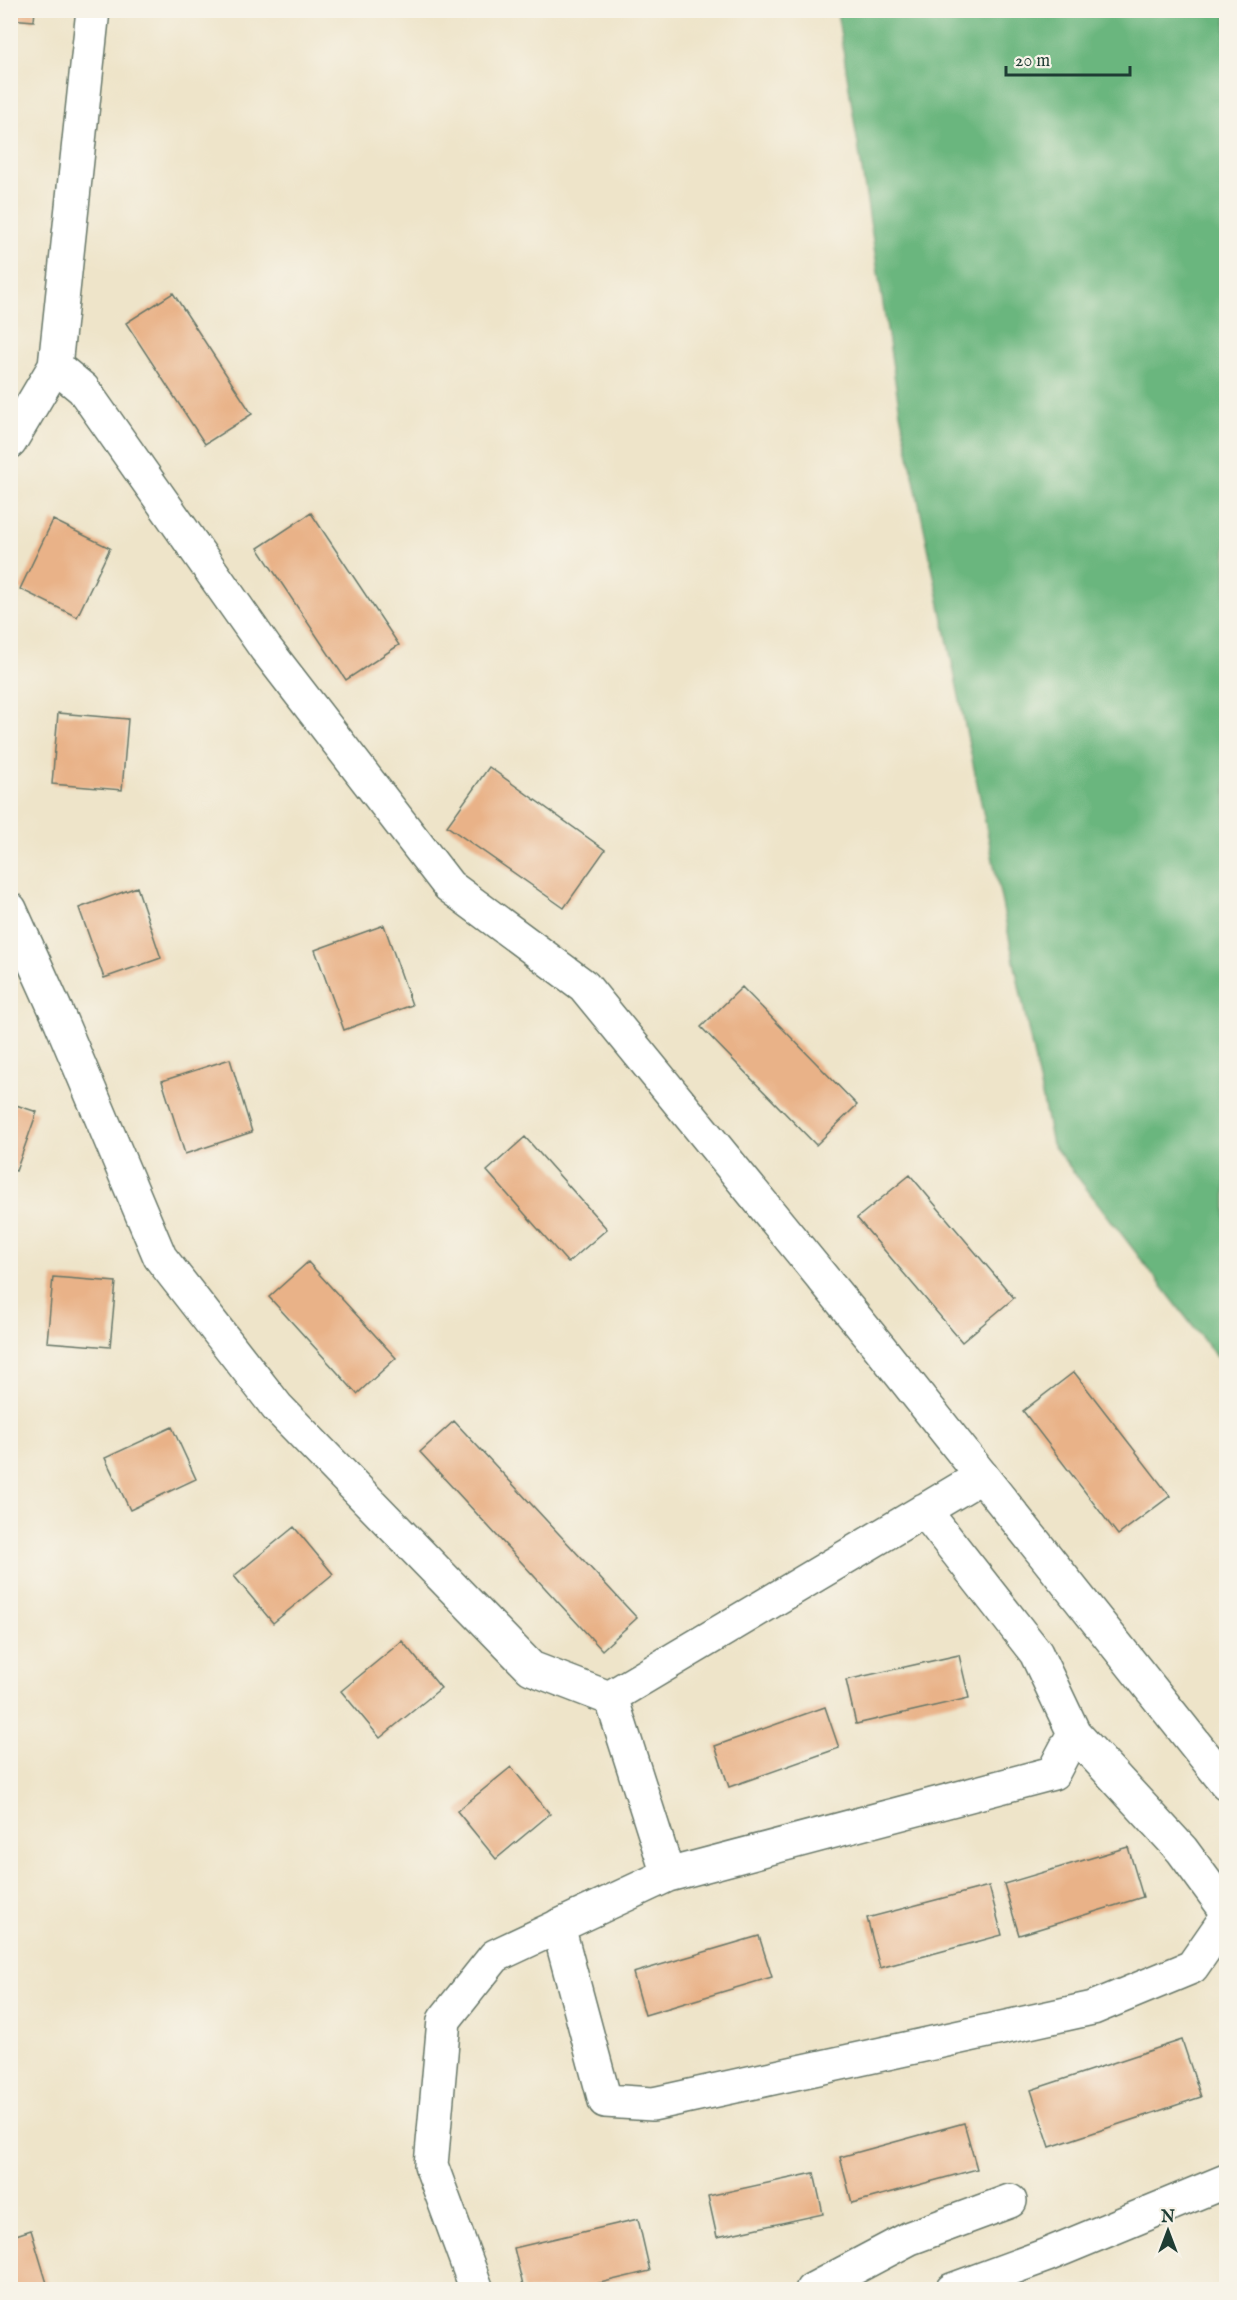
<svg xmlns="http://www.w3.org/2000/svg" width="1237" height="2300" font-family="'IM FELL English',serif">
<rect width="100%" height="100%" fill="#f7f3e8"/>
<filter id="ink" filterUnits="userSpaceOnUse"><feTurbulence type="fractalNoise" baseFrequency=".0167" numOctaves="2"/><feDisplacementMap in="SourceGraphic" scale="12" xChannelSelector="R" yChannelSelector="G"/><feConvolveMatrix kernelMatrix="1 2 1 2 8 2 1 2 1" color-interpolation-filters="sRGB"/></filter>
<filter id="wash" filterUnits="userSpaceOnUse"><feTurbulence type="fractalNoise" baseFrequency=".008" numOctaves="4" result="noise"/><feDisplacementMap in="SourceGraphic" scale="24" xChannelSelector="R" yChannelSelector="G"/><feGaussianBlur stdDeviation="1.35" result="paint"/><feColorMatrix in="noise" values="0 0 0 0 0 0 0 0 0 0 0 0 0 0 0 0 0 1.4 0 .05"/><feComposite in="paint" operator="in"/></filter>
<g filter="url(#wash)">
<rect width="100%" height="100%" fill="#eee4c9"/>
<path fill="#6bb67e" stroke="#457a59" stroke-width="1.5" d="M837,11H1226V1369L1052,1144L900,412Z"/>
<g id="blocks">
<path fill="#e9b288" d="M10,10H35L34,21L10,19Z
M173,293L252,414L205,444L126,323Z
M311,513L399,645L346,680L258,548Z
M53,520L110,548L77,617L20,589Z
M58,713L128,719L122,790L52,784Z
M489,767L605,850L564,908L447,826Z
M137,887L161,958L104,978L79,908Z
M384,925L412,1005L344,1030L315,950Z
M742,987L857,1105L816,1145L701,1027Z
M230,1059L252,1132L185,1154L162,1081Z
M10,1103L37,1112L16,1171L10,1169Z
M525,1137L607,1229L568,1263L487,1171Z
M910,1175L1014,1298L962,1342L857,1218Z
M308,1262L396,1358L357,1394L269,1297Z
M53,1277L116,1282L110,1347L47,1342Z
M1074,1372L1170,1496L1118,1535L1023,1411Z
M454,1421L637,1618L602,1650L420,1452Z
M172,1427L196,1479L130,1510L105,1458Z
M294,1527L333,1574L273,1623L234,1576Z
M402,1641L441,1688L380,1738L341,1691Z
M959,1655L969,1698L856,1724L846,1680Z
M825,1707L839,1748L729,1787L715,1746Z
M511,1767L550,1814L496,1859L457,1811Z
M1128,1847L1143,1897L1019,1935L1004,1884Z
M989,1886L1002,1935L880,1968L867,1918Z
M759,1936L772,1977L645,2015L633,1973Z
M1182,2040L1201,2097L1050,2147L1031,2090Z
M964,2123L977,2169L852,2203L840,2157Z
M814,2173L823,2214L717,2237L708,2196Z
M638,2219L650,2271L571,2290H524L514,2248Z
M31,2230L49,2290H10V2237Z"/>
</g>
</g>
<g filter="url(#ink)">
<use href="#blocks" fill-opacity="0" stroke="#677768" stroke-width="1.5"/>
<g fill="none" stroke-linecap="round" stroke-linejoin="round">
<g stroke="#677768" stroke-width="36">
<path id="minor" d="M93,10L55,366L83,389L266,649L449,886L584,986L880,1348L1226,1783
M10,442L55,366
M10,909L61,1022L160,1257L277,1407L531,1668L609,1698L982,1476
M611,1697L668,1875L1053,1773L1074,1733L1036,1653L924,1510
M1074,1733L1182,1850L1226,1910
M558,1926L605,2101L653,2104L1093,2008L1192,1967L1226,1918
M477,2290L431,2165L444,2020L495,1956L668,1875
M812,2290L910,2238L1010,2201
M952,2290L1047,2255L1226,2181"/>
</g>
<use href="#minor" stroke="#fff" stroke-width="33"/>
</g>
</g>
<rect width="1237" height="2300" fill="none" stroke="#f7f3e8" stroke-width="36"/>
<g transform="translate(1168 2231)" stroke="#f7f3e8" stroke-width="4.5" paint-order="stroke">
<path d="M0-4.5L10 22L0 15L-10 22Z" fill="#1f3d34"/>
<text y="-9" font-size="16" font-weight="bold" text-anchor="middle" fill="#1f3d34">N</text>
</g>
<path d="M1006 66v9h124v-9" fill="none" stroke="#1f3d34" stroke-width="3"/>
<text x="1015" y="66" font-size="18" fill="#1f3d34" stroke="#f7f3e8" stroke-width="4.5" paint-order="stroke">20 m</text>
</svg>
